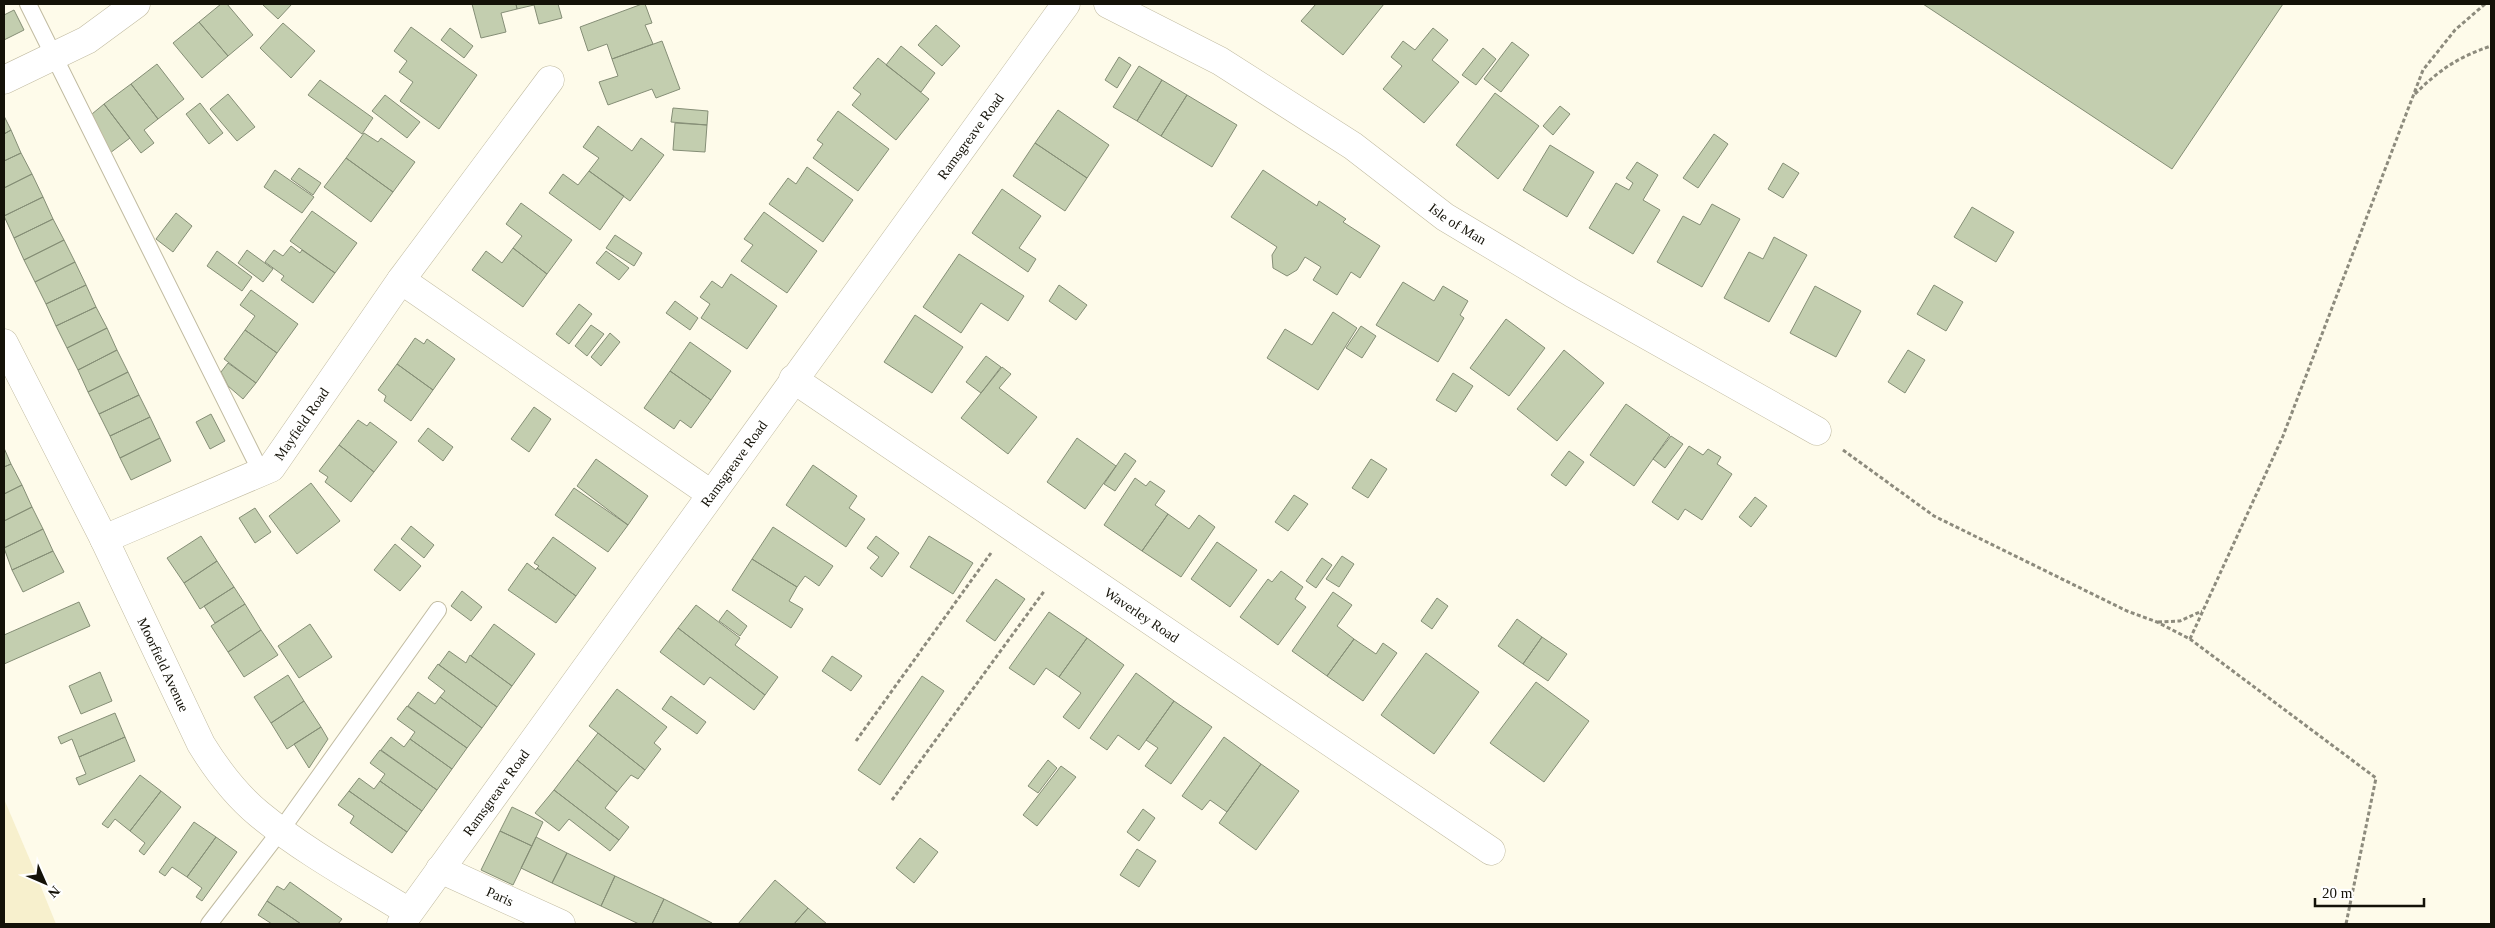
<svg xmlns="http://www.w3.org/2000/svg" width="2495" height="928" font-family="'Times New Roman',serif">
<rect width="100%" height="100%" fill="#fefbea"/>
<path fill="#f7f0cd" d="M4,799L30,860L56,924H4Z"/>
<path fill="#c3ceaf" stroke="#858e76" d="M221,4H227L253,35L228,56L199,22Z
M262,4H292L278,19Z
M472,4H516L517,9L501,13L506,32L481,38Z
M516,4H558L562,18L539,24L534,5L517,9Z
M642,4H645L652,23L645,25L653,44L612,59L607,44L588,51L580,27Z
M1316,4H1384L1343,55L1301,21Z
M1923,4H2283L2172,169Z
M14,10L24,30L4,40V15Z
M199,22L228,56L202,78L173,43Z
M283,23L315,51L291,78L260,48Z
M936,25L960,46L942,66L918,45Z
M411,27L477,75L439,129L400,101L413,82L399,72L407,61L394,51Z
M450,28L473,46L464,58L441,40Z
M1433,28L1448,40L1432,60L1459,82L1424,123L1383,89L1402,66L1391,57L1403,41L1415,50Z
M662,41L680,89L656,98L652,89L608,105L599,82L618,76L612,59Z
M1512,42L1529,55L1501,92L1484,79Z
M901,46L935,73L921,92L886,65Z
M1483,48L1496,59L1476,85L1462,75Z
M1119,57L1131,65L1117,88L1105,80Z
M878,58L929,99L896,140L852,105L861,94L853,88Z
M157,64L184,99L158,119L131,84Z
M1139,66L1162,80L1137,121L1113,107Z
M320,80L373,118L362,134L308,95Z
M1162,80L1187,95L1161,136L1137,121Z
M131,84L158,119L144,130L154,143L141,153L104,104Z
M1495,93L1539,126L1498,179L1456,145Z
M228,94L255,127L237,141L210,109Z
M385,95L420,122L407,138L372,111Z
M1187,95L1237,125L1212,167L1161,136Z
M200,103L223,133L209,144L186,114Z
M104,104L130,138L110,153L92,114Z
M1560,106L1570,114L1553,135L1543,126Z
M673,108L708,111L707,125L671,122Z
M1058,110L1109,145L1087,178L1035,143Z
M838,111L889,149L858,191L813,158L823,144L817,140Z
M4,116L11,130L4,134Z
M675,123L707,125L705,152L673,150Z
M598,126L632,151L641,138L664,155L630,201L589,171L599,158L583,147Z
M11,130L21,153L4,161V134Z
M364,133L378,142L381,138L415,162L393,192L346,158Z
M1714,134L1728,144L1698,188L1683,178Z
M1035,143L1087,178L1065,211L1013,176Z
M1550,145L1594,172L1567,217L1523,190Z
M21,153L32,174L4,188V161Z
M346,158L393,192L371,222L324,187Z
M1637,162L1658,175L1643,200L1660,210L1633,254L1589,228L1616,183L1629,190L1633,183L1626,178Z
M1783,163L1799,173L1783,198L1768,189Z
M807,167L853,200L823,242L769,204L788,178L796,184Z
M299,168L321,183L313,195L291,179Z
M275,170L314,197L302,213L264,187Z
M1263,170L1317,206L1319,201L1346,219L1343,222L1380,246L1360,278L1351,272L1337,295L1313,280L1321,267L1305,257L1297,270L1287,276L1273,268L1272,255L1277,247L1231,217Z
M589,171L624,196L600,230L549,193L563,174L578,185Z
M32,174L43,197L4,216V188Z
M1002,189L1041,216L1019,248L1036,259L1028,272L972,233Z
M43,197L53,219L14,238L4,216Z
M521,203L572,240L547,274L513,248L522,236L506,224Z
M1712,204L1740,219L1702,287L1657,262L1683,216L1700,225Z
M1972,207L2014,232L1996,262L1954,237Z
M312,211L357,243L335,273L290,241Z
M764,212L817,251L787,293L741,261L753,245L744,239Z
M176,213L192,226L173,252L156,239Z
M53,219L64,240L24,260L14,238Z
M615,235L642,253L634,266L606,248Z
M1774,237L1807,255L1769,322L1724,298L1749,252L1763,259Z
M64,240L75,262L35,282L24,260Z
M291,246L300,253L302,250L335,273L313,303L281,280L284,276L265,262L274,250L283,256Z
M513,248L547,274L523,307L472,270L486,251L502,263Z
M247,250L273,269L263,282L238,263Z
M217,251L252,277L242,291L207,266Z
M606,251L629,268L619,280L596,263Z
M959,254L1024,296L1008,321L981,303L961,333L923,307Z
M75,262L86,285L46,304L35,282Z
M731,274L777,306L747,349L701,318L710,304L700,297L712,281L722,288Z
M1403,282L1434,301L1443,286L1468,301L1460,315L1464,318L1438,362L1376,325Z
M86,285L96,307L56,326L46,304Z
M1059,285L1087,305L1076,320L1049,301Z
M1934,285L1963,302L1946,331L1917,314Z
M1815,286L1861,311L1836,357L1790,333Z
M251,290L298,324L277,353L245,330L255,316L240,305Z
M675,301L698,318L690,330L666,313Z
M579,304L592,314L569,344L556,334Z
M96,307L107,328L67,348L56,326Z
M1333,312L1357,328L1318,390L1267,358L1285,329L1312,345Z
M915,315L963,347L932,393L884,362Z
M1506,319L1545,348L1509,396L1470,368Z
M591,325L604,334L587,356L575,346Z
M1361,326L1376,336L1362,358L1346,348Z
M107,328L117,350L78,370L67,348Z
M245,330L277,353L256,383L224,359Z
M610,333L620,342L601,366L591,357Z
M415,338L424,344L427,339L455,359L433,390L397,364Z
M690,342L731,371L711,400L670,371Z
M117,350L128,372L88,392L78,370Z
M1564,350L1604,383L1557,441L1517,409Z
M1908,350L1925,360L1905,393L1888,382Z
M986,356L1001,367L981,393L966,382Z
M228,363L256,383L243,399L228,386L221,372Z
M397,364L433,390L411,421L384,401L386,396L378,390Z
M1002,367L1011,374L999,388L1037,417L1008,454L961,418Z
M670,371L711,400L691,428L680,420L674,429L644,408Z
M128,372L139,395L99,414L88,392Z
M1453,373L1473,386L1456,412L1436,400Z
M139,395L150,417L110,436L99,414Z
M1626,404L1670,435L1634,486L1590,455Z
M534,407L551,419L529,452L511,439Z
M211,414L225,441L210,449L196,422Z
M150,417L160,438L120,458L110,436Z
M358,420L367,426L370,422L397,442L374,472L339,445Z
M428,428L453,447L443,461L418,441Z
M1671,436L1683,444L1665,468L1653,459Z
M160,438L171,461L131,480L120,458Z
M1077,438L1116,466L1085,509L1047,482Z
M339,445L374,472L351,502L325,482L328,477L319,471Z
M1689,446L1703,455L1708,449L1721,457L1717,464L1732,474L1702,520L1685,509L1678,520L1652,502Z
M4,448L11,464L4,467Z
M1569,451L1584,462L1566,486L1551,475Z
M1125,453L1136,461L1115,491L1104,484Z
M596,459L648,496L628,525L577,486Z
M1371,459L1387,469L1368,498L1352,488Z
M11,464L22,485L4,494V467Z
M813,465L857,496L849,508L865,519L846,547L786,505Z
M1135,478L1146,486L1150,481L1165,491L1155,505L1168,514L1142,551L1104,525Z
M311,483L340,521L297,554L269,516Z
M22,485L32,507L4,521V494Z
M574,488L628,525L608,552L555,515Z
M1294,495L1308,504L1288,531L1275,522Z
M1755,497L1767,506L1751,527L1739,517Z
M32,507L43,529L4,548V521Z
M255,508L271,532L255,543L239,518Z
M1168,514L1189,529L1199,515L1215,527L1181,577L1142,551Z
M411,526L434,545L424,558L401,539Z
M773,527L833,566L819,586L805,576L797,587L752,559Z
M43,529L53,551L12,570L4,548Z
M201,536L217,561L184,583L167,558Z
M876,536L899,553L882,577L870,568L879,557L867,548Z
M929,536L973,563L953,594L910,567Z
M553,537L596,568L576,596L537,568L539,566L534,563Z
M1217,542L1257,570L1230,607L1191,579Z
M395,544L421,566L400,591L374,570Z
M53,551L64,572L23,592L12,570Z
M1342,556L1354,564L1339,587L1326,579Z
M1322,558L1332,565L1316,588L1306,581Z
M752,559L797,587L789,601L803,609L791,628L732,590Z
M217,561L234,587L200,609L184,583Z
M527,563L536,570L537,568L576,596L556,623L508,590Z
M1281,571L1303,587L1295,599L1306,607L1278,645L1240,617L1268,579L1272,582Z
M996,579L1025,599L995,641L966,621Z
M234,587L245,604L215,623L204,606Z
M462,591L482,607L471,621L451,606Z
M1333,592L1352,605L1337,626L1354,639L1327,676L1292,651Z
M1437,598L1448,606L1432,629L1421,621Z
M79,602L90,626L4,664V635Z
M245,604L261,630L228,652L211,626Z
M696,605L740,638L735,645L778,677L765,695L678,628Z
M727,610L747,626L740,636L719,621Z
M1049,612L1087,638L1059,677L1046,668L1034,685L1009,668Z
M1517,619L1542,637L1523,664L1498,646Z
M310,624L332,657L299,678L278,646Z
M494,624L535,654L512,686L471,656Z
M678,628L765,695L754,710L710,677L704,685L660,652Z
M261,630L278,655L244,677L228,652Z
M1542,637L1567,654L1548,681L1523,664Z
M1087,638L1124,665L1079,729L1063,717L1081,693L1059,677Z
M1354,639L1376,654L1383,643L1397,653L1363,701L1327,676Z
M449,651L466,663L470,655L512,686L497,707L439,665Z
M1426,653L1479,692L1434,754L1381,715Z
M832,656L862,676L851,691L822,671Z
M438,664L497,707L482,728L440,697L445,691L428,678Z
M100,672L112,701L81,714L69,686Z
M1136,673L1174,701L1139,750L1118,735L1107,750L1090,738Z
M288,675L304,701L271,723L254,697Z
M922,676L944,691L880,785L858,770Z
M1536,682L1589,721L1544,782L1490,743Z
M617,689L667,727L654,743L661,749L645,770L589,726Z
M418,692L435,704L440,697L482,728L467,748L408,706Z
M671,696L706,722L697,734L662,709Z
M304,701L321,727L287,749L271,723Z
M1174,701L1212,727L1171,784L1145,766L1158,748L1146,740Z
M407,706L467,748L452,769L410,739L415,732L397,719Z
M115,713L125,737L79,757L72,739L61,744L58,737Z
M321,727L328,739L309,768L294,744Z
M598,733L645,770L638,779L631,775L617,792L577,760Z
M125,737L135,761L79,785L76,778L86,774L79,757Z
M391,737L404,747L410,739L452,769L437,790L381,750Z
M1224,737L1261,764L1227,812L1210,800L1202,810L1182,796Z
M380,750L437,790L422,811L380,781L385,774L370,763Z
M577,760L617,792L605,808L629,827L619,840L554,790Z
M1048,760L1057,768L1038,793L1028,786Z
M1261,764L1299,791L1256,850L1219,823Z
M1061,766L1076,777L1037,826L1023,815Z
M140,775L161,791L130,831L115,819L108,828L102,824Z
M359,778L374,789L380,781L422,811L407,832L349,791Z
M554,790L619,840L610,851L569,819L559,831L535,813Z
M161,791L181,807L144,855L139,851L145,843L130,831Z
M349,791L407,832L392,853L350,823L354,816L338,805Z
M512,807L543,822L532,846L500,831Z
M1143,809L1155,818L1139,841L1127,832Z
M194,822L216,837L187,877L172,867L165,876L159,872Z
M500,831L532,846L513,885L481,870Z
M216,837L237,852L202,901L196,897L202,888L187,877Z
M536,837L567,853L552,883L521,868Z
M920,838L938,852L914,883L896,868Z
M1137,849L1156,861L1139,887L1120,875Z
M567,853L615,876L601,906L552,883Z
M615,876L664,899L652,924H639L601,906Z
M775,880L808,908L794,924H738Z
M290,882L342,919L338,924H301L267,901L277,886L284,890Z
M664,899L712,923V924H652Z
M267,901L285,913L301,924H272L258,915Z
M808,908L827,924H794Z"/>
<g fill="none" stroke-linecap="round" stroke-linejoin="round">
<g stroke="#c1bba1" stroke-width="18">
<path id="service" d="M28,4L261,472
M209,924L281,830L438,610"/>
</g>
<g stroke="#c1bba1" stroke-width="29">
<g id="minor">
<path id="s1" d="M1108,4L1220,61L1353,146L1445,217L1572,293L1817,431"/>
<path d="M4,80L87,40L136,4"/>
<path d="M401,280L711,494"/>
<path id="s2" d="M4,343L104,539L201,744C217,770 236,795 259,814C305,852 359,881 409,912"/>
<path id="s3" d="M793,379L1491,851"/>
<path id="s4" d="M104,539L271,468L401,280L550,80"/>
<path id="s5" d="M440,869L561,924"/>
</g>
</g>
<g stroke="#c1bba1" stroke-width="29">
<g id="tertiary">
<path id="s6" d="M401,924L1066,4"/>
</g>
</g>
<path stroke="#8d8b7d" stroke-width="3" stroke-dasharray="4 2.5" stroke-linecap="butt" d="M2415,94C2439,70 2458,57 2491,46
M1843,450L1934,516L2127,611L2157,622L2190,639L2376,778L2346,924
M2158,622L2180,621L2202,611
M2190,639L2283,436L2423,70L2455,30L2485,4
M856,741L991,553
M892,800L1045,590"/>
<use href="#service" stroke="#fff" stroke-width="16"/>
<use href="#minor" stroke="#fff" stroke-width="28"/>
<use href="#tertiary" stroke="#fff" stroke-width="28"/>
</g>
<g text-anchor="middle" dominant-baseline="central" stroke-width="4.5" stroke-linejoin="round" paint-order="stroke">
<g font-size="14" fill="#141208" stroke="#fff">
<text stroke="none"><textPath href="#s6" startOffset="972">Ramsgreave Road</textPath></text>
<text stroke="none"><textPath href="#s1" startOffset="414">Isle of Man</textPath></text>
<text stroke="none"><textPath href="#s4" startOffset="235">Mayfield Road</textPath></text>
<text stroke="none"><textPath href="#s6" startOffset="568">Ramsgreave Road</textPath></text>
<text stroke="none"><textPath href="#s3" startOffset="421">Waverley Road</textPath></text>
<text stroke="none"><textPath href="#s2" startOffset="359">Moorfield Avenue</textPath></text>
<text stroke="none"><textPath href="#s6" startOffset="162">Ramsgreave Road</textPath></text>
<text stroke="none"><textPath href="#s5" startOffset="66">Paris</textPath></text>
</g>
</g>
<rect width="2495" height="928" fill="none" stroke="#141208" stroke-width="10"/>
<g transform="translate(45 883) rotate(135)" stroke="#ffffff" stroke-width="4" paint-order="stroke">
<path d="M0-4L9 19L0 12L-9 19Z" fill="#141208"/>
<text y="-8" font-size="14" font-weight="bold" text-anchor="middle" fill="#141208">N</text>
</g>
<path d="M2315 898v8h109v-8" fill="none" stroke="#141208" stroke-width="2.5"/>
<text x="2322" y="898" font-size="15" fill="#141208" stroke="#ffffff" stroke-width="4" paint-order="stroke">20 m</text>
</svg>
